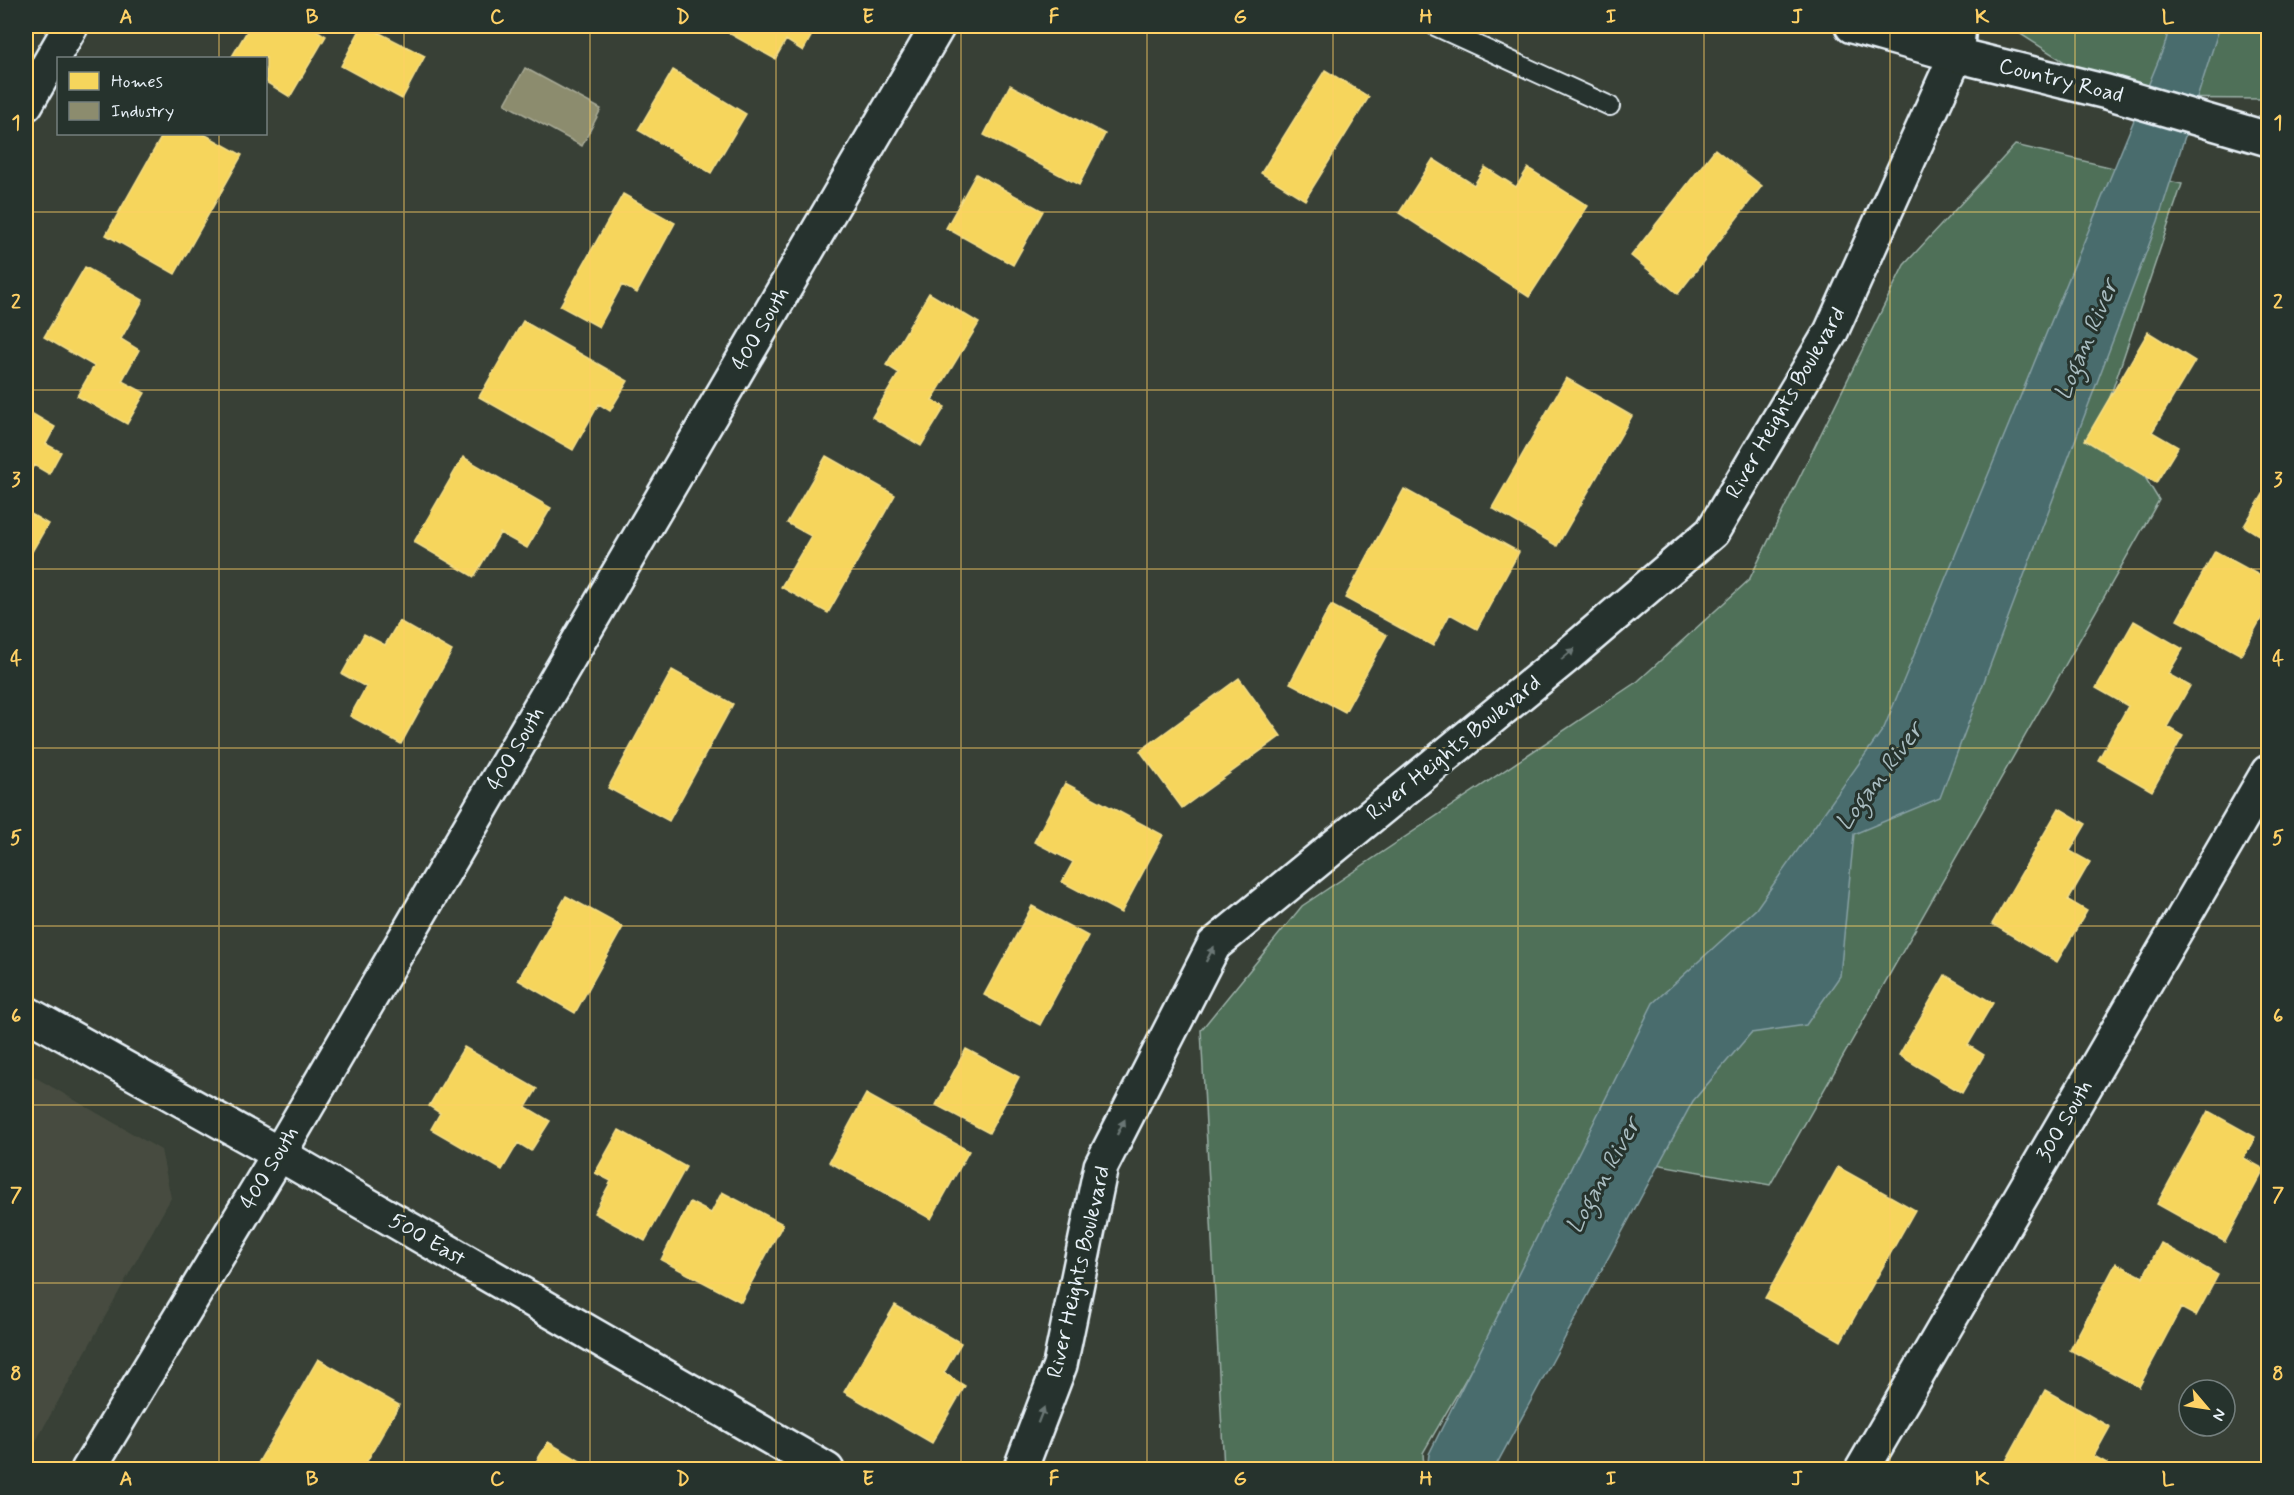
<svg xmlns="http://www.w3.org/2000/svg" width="2294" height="1495" font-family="Mynerve,sans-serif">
<rect width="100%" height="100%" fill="#384036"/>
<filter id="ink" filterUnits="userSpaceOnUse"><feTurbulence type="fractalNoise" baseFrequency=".0167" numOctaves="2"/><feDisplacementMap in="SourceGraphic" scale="12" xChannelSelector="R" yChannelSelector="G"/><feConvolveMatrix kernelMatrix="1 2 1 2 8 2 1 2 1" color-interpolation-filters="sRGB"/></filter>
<g filter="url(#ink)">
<path fill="#474c40" d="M26,1072L161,1150L171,1198L26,1459Z"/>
<path fill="#4f7059" stroke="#9cb0a8" stroke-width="1.5" d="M2008,26H2268V99L2121,98Z
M2015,145L2182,184L2105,412L2159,500L1770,1185L1596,1153L1423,1453L1424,1469H1224L1201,1030L1302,906L1638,681L1749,580L1904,265Z"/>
<path fill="#486c6d" stroke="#88a1a5" stroke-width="1.5" d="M2170,26H2220L2158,221L1940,798L1854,834L1840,976L1806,1025L1751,1033L1693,1101L1494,1469L1427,1470L1429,1454L1653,1003L1756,909L1884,728L2164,47Z"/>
<path fill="#f6d55c" stroke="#f2dd8b" stroke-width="1.5" d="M250,26H310L326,36L290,97L266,82V58H231Z
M362,26H366L425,56L402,99L341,66Z
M716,26H817L803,51L786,40L775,59Z
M673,70L746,114L711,173L638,130Z
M1325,70L1369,97L1305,200L1261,173Z
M1010,85L1105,134L1079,185L984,135Z
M163,134H204L242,155L175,274L106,235Z
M1715,149L1762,186L1678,294L1631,256Z
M1433,159L1474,185L1485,167L1516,187L1528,168L1588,206L1529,297L1399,213Z
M976,174L1043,211L1013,265L946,228Z
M623,194L675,223L637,293L622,285L599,327L560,306Z
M85,267L143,300L121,339L139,350L122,381L145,393L127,424L77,396L94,366L44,337Z
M929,293L979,323L932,400L945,407L921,446L872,417L899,373L886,365Z
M523,321L628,381L610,411L599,404L573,450L479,397Z
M2148,332L2195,361L2152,432L2178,447L2156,483L2085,440Z
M1566,378L1632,416L1557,546L1492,508Z
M26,410L55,427L46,444L61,452L49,474L34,465L26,480Z
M826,456L895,495L828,613L781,587L811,536L787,523Z
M463,457L551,508L527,548L500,533L474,577L414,542Z
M2268,486V541L2244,526Z
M1404,489L1519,552L1477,629L1450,614L1433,646L1345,598Z
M26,511L48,524L29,557L26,555Z
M2215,551L2268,580V606L2241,655L2177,620Z
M1331,605L1387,635L1345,712L1290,683Z
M399,621L452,651L401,744L350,716L366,687L342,674L364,634L385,645Z
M2134,621L2183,649L2168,674L2190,686L2167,727L2183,736L2152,791L2098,760L2128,706L2096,688Z
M672,670L733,704L669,821L608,788Z
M1239,678L1281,736L1182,808L1140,751Z
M1065,783L1163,835L1121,913L1062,882L1073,862L1034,842Z
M2059,808L2086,824L2070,851L2090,862L2068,900L2087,911L2057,962L1992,924Z
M566,896L623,927L575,1013L518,980Z
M1032,906L1088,936L1040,1025L984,995Z
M1945,975L1993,1003L1968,1045L1984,1055L1962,1093L1899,1055Z
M464,1047L537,1089L526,1107L550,1121L531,1151L518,1143L502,1170L431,1129L440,1113L429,1106Z
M966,1049L1019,1077L989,1133L936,1105Z
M866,1094L969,1151L931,1219L829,1162Z
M2208,1111L2255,1137L2244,1158L2264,1169L2225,1242L2157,1204Z
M619,1130L686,1167L645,1241L594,1213L611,1181L595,1173Z
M1838,1167L1915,1210L1841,1341L1765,1298Z
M722,1192L783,1224L741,1302L661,1260L690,1202L711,1213Z
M2161,1243L2218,1275L2196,1316L2181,1308L2139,1387L2070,1350L2116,1263L2143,1277Z
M895,1305L961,1343L944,1373L965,1386L932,1443L844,1392Z
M318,1359L399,1405L362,1470H254Z
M2045,1390L2110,1427L2094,1456L2107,1463L2104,1470H2001Z
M548,1442L587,1465L584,1470H531Z"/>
<path fill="#8c8c6e" stroke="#a8aa97" stroke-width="1.5" d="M525,68L601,109L582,146L505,104Z"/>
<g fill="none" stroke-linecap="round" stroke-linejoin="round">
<g stroke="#e8f1f8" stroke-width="22">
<path id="lane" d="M1435,26L1610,106"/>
</g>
<g stroke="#e8f1f8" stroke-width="38">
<path id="street" d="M26,104L71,26
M26,1013L279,1154L827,1470
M88,1470L279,1154L938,26
M1020,1470L1060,1365L1101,1166L1214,945L1568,655L1712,532L1831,332L1956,55L1959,26
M1862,1470L2268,772"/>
</g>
<g stroke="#e8f1f8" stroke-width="38">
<path id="secondary" d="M1852,26L1956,55L2107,92L2268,139"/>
</g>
<use href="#lane" stroke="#26332d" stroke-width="18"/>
<use href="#street" stroke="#26332d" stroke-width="33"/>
<use href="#secondary" stroke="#26332d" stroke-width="33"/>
</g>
<defs><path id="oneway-solid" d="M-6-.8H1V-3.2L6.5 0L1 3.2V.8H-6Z" transform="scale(1.5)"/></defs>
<g fill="#6a7674">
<use href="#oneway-solid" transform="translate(1568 654) rotate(-40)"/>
<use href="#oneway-solid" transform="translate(1210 954) rotate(-62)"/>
<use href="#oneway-solid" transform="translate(1121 1127) rotate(-63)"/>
<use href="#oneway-solid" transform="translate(1041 1415) rotate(-69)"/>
</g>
</g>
<path fill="none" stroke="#ffd166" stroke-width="1.5" stroke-opacity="0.55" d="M219,26V58M404,26V1470M590,26V1470M776,26V1470M961,26V1470M1147,26V1470M1333,26V1470M1518,26V1470M1704,26V1470M1890,26V1470M2075,26V1470M219,134V1470M26,212H2268M26,390H2268M26,569H2268M26,748H2268M26,926H2268M26,1105H2268M26,1283H2268"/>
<g text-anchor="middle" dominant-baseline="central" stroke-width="6" stroke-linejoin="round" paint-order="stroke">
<g font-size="22" fill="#e8f1f8" stroke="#26332d">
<text transform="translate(2061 81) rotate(14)">Country Road</text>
<text transform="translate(761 329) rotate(-60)">400 South</text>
<text transform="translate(1786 403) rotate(-60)">River Heights Boulevard</text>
<text transform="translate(1454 748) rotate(-39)">River Heights Boulevard</text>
<text transform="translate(516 749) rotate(-60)">400 South</text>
<text transform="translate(2065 1121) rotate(-60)">300 South</text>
<text transform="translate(270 1168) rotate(-59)">400 South</text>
<text transform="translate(427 1240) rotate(30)">500 East</text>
<text transform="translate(1079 1272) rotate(-77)">River Heights Boulevard</text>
</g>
<g font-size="24" font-style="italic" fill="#a8bcc0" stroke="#26332d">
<text transform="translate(2087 340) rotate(-67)">Logan River</text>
<text transform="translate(1880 777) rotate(-53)">Logan River</text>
<text transform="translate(1604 1176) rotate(-61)">Logan River</text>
</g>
</g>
<rect width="2294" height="1495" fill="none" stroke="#26332d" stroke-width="66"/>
<rect x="57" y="57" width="210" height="78" fill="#26332d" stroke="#747f7e" stroke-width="1.5"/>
<rect x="69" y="72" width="30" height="18" fill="#f6d55c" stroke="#747f7e" stroke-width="1.5"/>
<text x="111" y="87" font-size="18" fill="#e8f1f8">Homes</text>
<rect x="69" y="102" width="30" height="18" fill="#8c8c6e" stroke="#747f7e" stroke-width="1.5"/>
<text x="111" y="117" font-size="18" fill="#e8f1f8">Industry</text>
<g transform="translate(2207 1408) rotate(119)"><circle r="28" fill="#26332d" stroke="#747f7e" stroke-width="1.5"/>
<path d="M0-4.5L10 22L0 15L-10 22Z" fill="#ffd166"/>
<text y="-9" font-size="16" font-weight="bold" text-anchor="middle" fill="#e8f1f8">N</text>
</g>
<rect x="33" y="33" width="2228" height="1429" fill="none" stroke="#ffd166" stroke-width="2"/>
<g font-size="20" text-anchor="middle" font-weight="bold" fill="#ffd166">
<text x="126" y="23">A</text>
<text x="312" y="23">B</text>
<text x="497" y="23">C</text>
<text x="683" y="23">D</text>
<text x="868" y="23">E</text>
<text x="1054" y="23">F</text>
<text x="1240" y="23">G</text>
<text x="1426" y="23">H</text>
<text x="1611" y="23">I</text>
<text x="1797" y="23">J</text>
<text x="1982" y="23">K</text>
<text x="2168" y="23">L</text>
<text x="16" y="129">1</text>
<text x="2278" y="129">1</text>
<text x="16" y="308">2</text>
<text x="2278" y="308">2</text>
<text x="16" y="486">3</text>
<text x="2278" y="486">3</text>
<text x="16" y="665">4</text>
<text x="2278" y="665">4</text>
<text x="16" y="844">5</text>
<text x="2278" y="844">5</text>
<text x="16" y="1022">6</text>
<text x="2278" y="1022">6</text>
<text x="16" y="1201">7</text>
<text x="2278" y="1201">7</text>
<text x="16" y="1380">8</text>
<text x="2278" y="1380">8</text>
<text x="126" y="1485">A</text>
<text x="312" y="1485">B</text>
<text x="497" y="1485">C</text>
<text x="683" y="1485">D</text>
<text x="868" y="1485">E</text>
<text x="1054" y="1485">F</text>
<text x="1240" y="1485">G</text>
<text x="1426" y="1485">H</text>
<text x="1611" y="1485">I</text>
<text x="1797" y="1485">J</text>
<text x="1982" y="1485">K</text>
<text x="2168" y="1485">L</text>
</g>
</svg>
